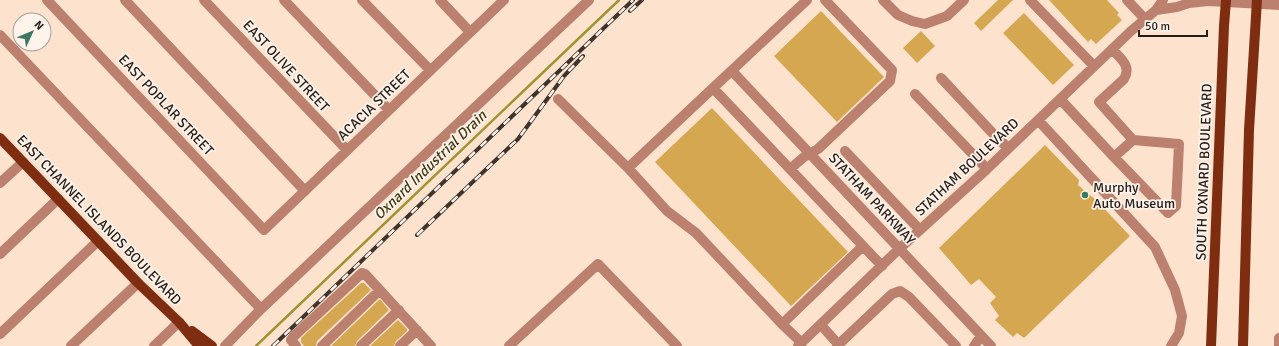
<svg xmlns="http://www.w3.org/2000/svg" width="1279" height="346" font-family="Signika,sans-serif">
<rect width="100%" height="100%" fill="#fde2ce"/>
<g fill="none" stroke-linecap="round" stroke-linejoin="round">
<path stroke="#9e9331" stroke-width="2.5" d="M256,346L619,0"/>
</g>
<path fill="#d5a750" d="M998,0H1013L981,31L974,23Z
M1049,0H1107L1119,13L1117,15L1122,20L1096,44L1091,39L1088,42Z
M821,11L884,77L837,122L774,56Z
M1024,13L1074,65L1053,85L1003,33Z
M921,31L935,46L917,63L903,48Z
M712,108L848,252L791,306L655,162Z
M1045,145L1079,180L1078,185L1096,200L1130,236L1024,338L1017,333L1013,337L995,320L999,316L990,303L996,297L979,279L971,285L939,248Z
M361,283H364L371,290L317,341L316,346H304L301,342V338Z
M380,299L389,310L357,341L355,346H331Z
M398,320L407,329V331L396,341L394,346H370Z"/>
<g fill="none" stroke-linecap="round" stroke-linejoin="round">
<path stroke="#bc806e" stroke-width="10" d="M47,0L264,230L504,0
M125,0L305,191
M204,0L347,150
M284,0L389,110
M362,0L430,70
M440,0L470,32
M883,0L898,15L912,21L925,24L947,16L964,0
M1030,0L1094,66
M1127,0L1145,19
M1156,10L1177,7L1189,3L1208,1L1279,5
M0,35L261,309
M732,71L991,346
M941,78L999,140L1009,148
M713,88L807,0
M915,94L987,169
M558,99L628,168
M1060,99L1114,157L1133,140L1099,102L1124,79C1132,66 1120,58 1112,49
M1038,120L1155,247L1175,290L1182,316L1179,333L1171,346
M845,151L920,230
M1114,157L1168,213L1176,206L1179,144L1133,140
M790,169L804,157L818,149L890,81L892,70L825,0
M0,183L23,162
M0,254L58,199
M782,324L863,246
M821,325L838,344
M0,334L98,241
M802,343L782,324L696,233L667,211L628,168L713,88L882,266
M71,346L138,283
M154,346L179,322
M225,346L261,309L589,0
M296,346L291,340L293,337L362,273L365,274L431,346
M322,346L380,290
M361,346L399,310
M400,346L417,330
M509,346L598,264L677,346
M798,346L899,249L987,169L1131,31L1156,10L1163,0
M837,346L892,294L900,291L909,297L956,346
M974,346L981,336
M1279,346V338"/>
<path stroke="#7f2d11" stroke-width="10" d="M0,138L138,283L179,322L199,346
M192,331L212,346
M1211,346L1224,26L1226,0
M1243,346L1249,130L1257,0"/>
<g stroke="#3f342c" stroke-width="4">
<path id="rail" d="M630,11L642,0
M417,235L518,139L564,76L583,56
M273,346L633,0"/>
</g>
<use href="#rail" stroke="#fdf3eb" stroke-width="2.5" stroke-dasharray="8" stroke-linecap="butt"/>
</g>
<circle fill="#3c7862" stroke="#fdf3eb" stroke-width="1.5" cx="1085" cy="195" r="4"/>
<g text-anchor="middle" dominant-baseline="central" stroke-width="3.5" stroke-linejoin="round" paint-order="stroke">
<g font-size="14" fill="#261d16" stroke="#fdf3eb">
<text transform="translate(286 66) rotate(47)">EAST OLIVE STREET</text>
<text transform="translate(166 105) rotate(47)">EAST POPLAR STREET</text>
<text transform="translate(374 105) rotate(-44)">ACACIA STREET</text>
<text transform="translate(967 167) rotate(-43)">STATHAM BOULEVARD</text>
<text transform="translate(1204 172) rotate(-88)">SOUTH OXNARD BOULEVARD</text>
<text transform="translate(872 199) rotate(47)">STATHAM PARKWAY</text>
<text transform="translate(99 220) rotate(46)">EAST CHANNEL ISLANDS BOULEVARD</text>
</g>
<g font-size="14" fill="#261d16" stroke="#fdf3eb" text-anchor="start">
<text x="1093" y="187">Murphy<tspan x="1093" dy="16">Auto Museum</tspan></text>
</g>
<g font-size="15" font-style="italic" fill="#403b12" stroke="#fdf3eb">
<text transform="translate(430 165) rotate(-44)">Oxnard Industrial Drain</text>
</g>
</g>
<g transform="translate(32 32) rotate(46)"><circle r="19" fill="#fdf3eb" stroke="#a79d96"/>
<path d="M0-3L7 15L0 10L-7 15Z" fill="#3c7862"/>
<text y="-6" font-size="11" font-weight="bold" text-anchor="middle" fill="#261d16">N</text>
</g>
<path d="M1139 30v6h68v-6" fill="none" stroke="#261d16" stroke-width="2"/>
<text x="1145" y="30" font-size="12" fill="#261d16" stroke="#fdf3eb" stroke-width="3" paint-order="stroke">50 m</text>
</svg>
